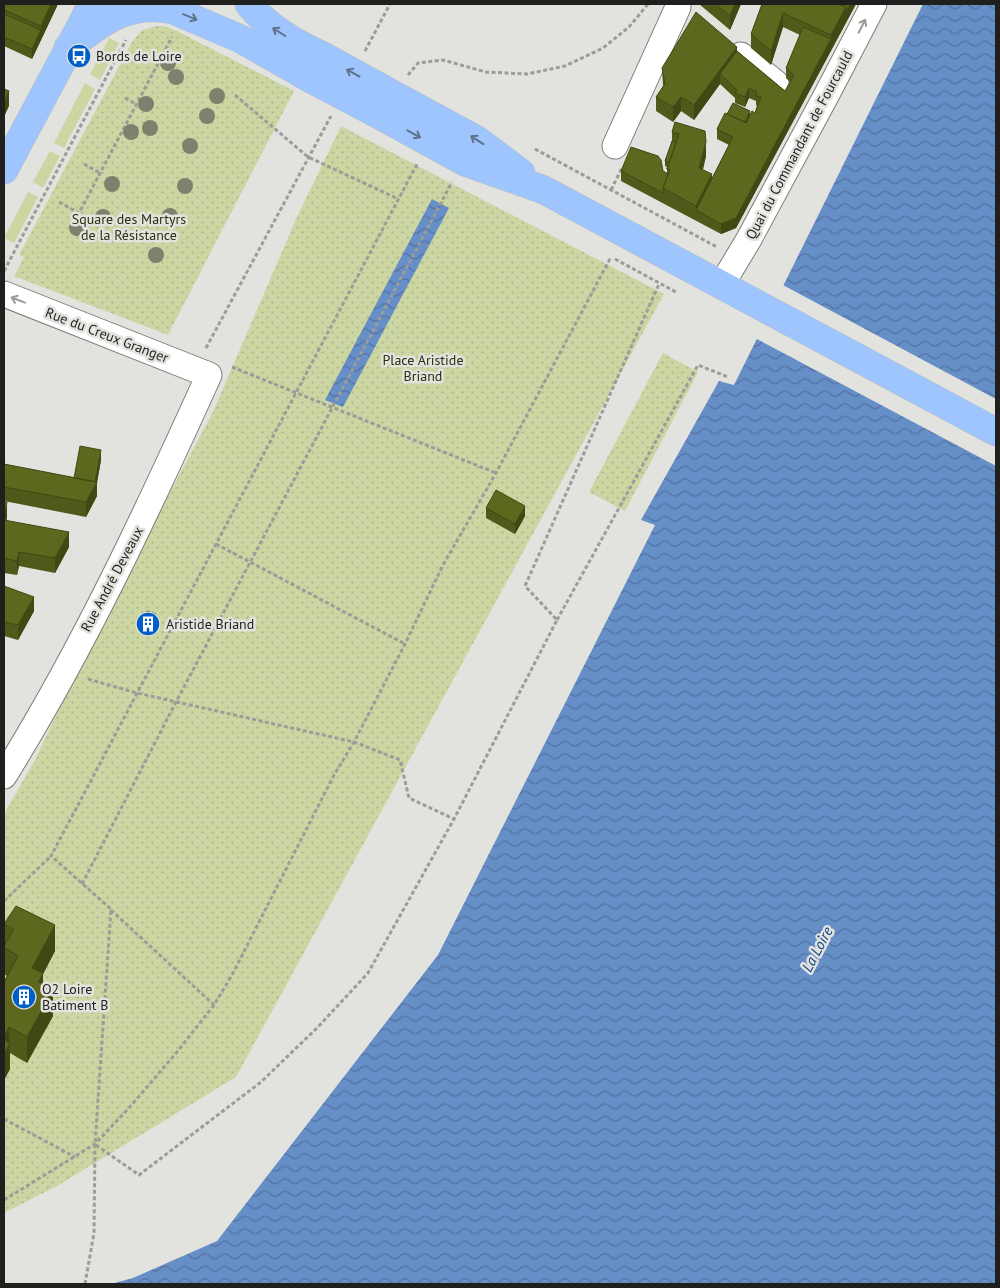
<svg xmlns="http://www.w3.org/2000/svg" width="1000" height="1288" font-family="'PT Sans',sans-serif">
<defs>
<pattern id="park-dots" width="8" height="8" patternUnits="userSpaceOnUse" patternTransform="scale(1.25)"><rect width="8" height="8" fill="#ccd6a3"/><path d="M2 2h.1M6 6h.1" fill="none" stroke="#afb78c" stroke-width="1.8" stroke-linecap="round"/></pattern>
<pattern id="water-waves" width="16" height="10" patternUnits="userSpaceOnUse" patternTransform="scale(1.25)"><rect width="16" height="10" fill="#668ec7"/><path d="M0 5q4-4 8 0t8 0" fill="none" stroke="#5373a1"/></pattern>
</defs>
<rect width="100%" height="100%" fill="#e2e3de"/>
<path fill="#ccd6a3" d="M109,38L119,43L100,80L90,74Z
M85,83L95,89L64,148L54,143Z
M50,151L60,156L43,188L33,182Z
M28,192L38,197L14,243L4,238Z"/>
<path fill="url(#park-dots)" d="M155,26H163L175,30L294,91L168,335L14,276L24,257L19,255L132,42L141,31Z
M341,126L664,294L236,1077L57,1186L4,1213V814L36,758L94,634L213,412L297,217Z
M663,353L698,372L625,511L589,492Z"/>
<path fill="url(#water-waves)" d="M923,4H996V1284H111L133,1278L217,1241L438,955L655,525L641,520L719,381L734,385Z
M432,199L449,208L343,407L325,400Z"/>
<path fill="#e2e3de" d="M781,284L996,399V466L755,338Z"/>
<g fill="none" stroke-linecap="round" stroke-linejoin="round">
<g stroke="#7c7d79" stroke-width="27">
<path id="minor" d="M741,55L776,83
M615,146L678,7
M722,284L749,239L827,94L874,4
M4,294L209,375C147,512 83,649 4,776"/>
</g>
<g stroke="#c0c0c0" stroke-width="29">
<path id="major" d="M249,4C268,28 295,43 323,56
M68,48C101,23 128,0 173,10L241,39L311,79
M383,89L477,140L521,173
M372,111L465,162L544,190L996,432
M4,170L85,18L91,4"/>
</g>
<path stroke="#9c9c98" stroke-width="3" stroke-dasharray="4 2.5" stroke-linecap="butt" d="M365,51L390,4
M408,75L418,63L443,60L486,72L527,74L565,66L603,48L629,27L648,4
M235,95L308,157L398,199
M125,98L136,104
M535,149L717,247
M84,164L100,173
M611,190L622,168
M59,202L79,213L172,37
M615,259L676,292
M4,271L126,40
M206,348L331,116
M232,367L496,473
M216,544L405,644
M557,620L698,365L728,377
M88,679L137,693L354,742L400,760L409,798L454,819
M82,884L176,702L452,182
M4,901L51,856
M111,910L214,1005
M4,1119L75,1157
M96,1145L139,1175L261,1082L317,1028L368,973L454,819L557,620L525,586L659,284
M4,1200L95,1144L129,1108L177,1052L214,1005L232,975L334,775L354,742L405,644L443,565L496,473L611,257
M85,1284L94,1233L95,1144L111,909L51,856L417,164"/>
<use href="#minor" stroke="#fff" stroke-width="25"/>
<use href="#major" stroke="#9ec5fd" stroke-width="28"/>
<g stroke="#c0c0c0" stroke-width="29" stroke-linecap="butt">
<path id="major-bridge" d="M323,56L383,89
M311,79L372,111"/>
</g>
<use href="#major-bridge" stroke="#9ec5fd" stroke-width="28"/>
</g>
<g fill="#7d816d">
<circle cx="168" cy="63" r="8"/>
<circle cx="176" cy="77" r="8"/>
<circle cx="217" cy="96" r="8"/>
<circle cx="146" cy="104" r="8"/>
<circle cx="207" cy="116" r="8"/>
<circle cx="150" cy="128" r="8"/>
<circle cx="131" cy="132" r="8"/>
<circle cx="190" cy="146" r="8"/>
<circle cx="112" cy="184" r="8"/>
<circle cx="185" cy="186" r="8"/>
<circle cx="170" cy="216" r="8"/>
<circle cx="103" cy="217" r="8"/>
<circle cx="77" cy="228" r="8"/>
<circle cx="156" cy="255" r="8"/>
</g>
<path fill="#505919" d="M4,4H58L32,59L4,46Z
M699,4H741L730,30Z
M762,4H856L736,228L721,234L621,181V171H663L667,173V167L665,166V161L672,141V132L675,122L706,156L703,170L712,179L729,145L717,139V129L727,114H750L755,113L757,106L756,105V101L749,98L745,107L735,103V98L720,84L694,120L681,111L673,122L656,111V97L663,86L662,68L737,51L785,91L790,82L786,78V68L800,35L783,27L771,65L751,48V34Z
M101,460L97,482V496L86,517L4,501V464L74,478Z
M4,502L7,517L6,521L69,547L55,573L19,566L17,575L4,573Z
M486,508L525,516L515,534L486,518Z
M4,586L34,611L18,640L4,636Z
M156,619L149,634L140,629V624Z
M4,924L55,951L43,974V984L53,1016L27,1063L10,1053V1069L4,1080V982L7,976L4,974Z"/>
<path fill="#414814" d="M51,4H58L32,59V49L41,30V26Z
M735,4H741L730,30V16Z
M850,4H856L736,228L721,234V224L831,39V35L846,7Z
M783,13V27L771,65V51Z
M737,47V61L720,74V84L694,120V105Z
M749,88V98L745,107V97Z
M9,91V106L4,117V102Z
M681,97V111L673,122V107Z
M750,111V116L743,131V126Z
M706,142V156L699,183V168Z
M712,174V188L696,210V206Z
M101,450V460L97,483V482V496L86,517V502L95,483Z
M7,502V517L4,535V520Z
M525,506V516L515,534V524Z
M69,532V547L55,573V558Z
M19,552V566L17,575V561Z
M34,597V611L18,640V625Z
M156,614V619L149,634V629Z
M55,925V951L43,974V999L32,968Z
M53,990V1016L27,1063V1037Z
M9,1027L10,1069L4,1080V1038Z"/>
<path fill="#5d671d" stroke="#414814" d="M4,4H51L41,26L4,10Z
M716,4H735L730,16Z
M762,4H839L846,7L831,35L783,13L771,51L751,34Z
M839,4H850L846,12V7Z
M696,12L737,47L694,105L681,97L673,107L656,97L665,84L662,68Z
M4,14L41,30L32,49L4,37V26L5,24L4,23Z
M803,27L831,39L736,218L721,224L696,210L733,137L717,129L725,113L746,123L752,111L755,113L761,97L756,96L757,92L749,88L745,97L735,93L737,90L720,74L737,51L785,91L794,75L786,68Z
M4,89L9,91L4,102Z
M733,103L750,111L745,122L727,114Z
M675,122L705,131L706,142L699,168L712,174L696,206L663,188L670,170L667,169L679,134L672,132Z
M672,141L676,143L667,169V168L669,163L665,161Z
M631,147L658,156L661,160L663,171L668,174L663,188V193L621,171Z
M80,446L101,450L95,482L74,478Z
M4,464L97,482L86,502L4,487Z
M496,490L525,506L515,524L486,508Z
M4,502H7L4,520L69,532L55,558L19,552L17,561L4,558Z
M4,586L34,597L18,625L4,622Z
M147,611L156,614L149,629L140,624Z
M16,906L55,925L32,968L43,973L39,982L53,990L27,1037L9,1027L4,1038V982L18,956L4,947V946L14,929L4,924Z
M4,1040L10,1043L4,1054Z"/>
<defs><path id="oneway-shaft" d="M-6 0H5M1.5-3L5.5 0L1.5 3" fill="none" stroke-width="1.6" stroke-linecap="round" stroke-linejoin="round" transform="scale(1.25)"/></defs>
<g stroke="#5e728d">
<use href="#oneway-shaft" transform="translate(190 17) rotate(23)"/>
<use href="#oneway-shaft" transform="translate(279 32) rotate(-148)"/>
<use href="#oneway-shaft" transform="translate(353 73) rotate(-151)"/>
<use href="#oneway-shaft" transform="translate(414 134) rotate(29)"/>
<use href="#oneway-shaft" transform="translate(477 140) rotate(-147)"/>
</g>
<g stroke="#9a9a99">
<use href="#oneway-shaft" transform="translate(862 26) rotate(-63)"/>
<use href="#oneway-shaft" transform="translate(18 300) rotate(-159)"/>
</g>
<defs>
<g id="bus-disc" transform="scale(1.25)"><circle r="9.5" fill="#005ec7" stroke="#e2e3de"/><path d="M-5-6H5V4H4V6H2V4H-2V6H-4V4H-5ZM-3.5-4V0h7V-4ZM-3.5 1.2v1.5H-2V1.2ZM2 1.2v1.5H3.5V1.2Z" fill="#fff"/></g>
<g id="building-disc" transform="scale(1.25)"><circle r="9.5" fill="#005ec7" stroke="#e2e3de"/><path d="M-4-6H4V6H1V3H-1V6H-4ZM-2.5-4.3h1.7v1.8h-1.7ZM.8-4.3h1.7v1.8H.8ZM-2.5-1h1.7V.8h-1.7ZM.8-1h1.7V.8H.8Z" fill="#fff"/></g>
</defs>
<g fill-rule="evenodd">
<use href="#bus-disc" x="79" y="56"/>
<use href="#building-disc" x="148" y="624"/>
<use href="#building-disc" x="24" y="997"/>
</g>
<g text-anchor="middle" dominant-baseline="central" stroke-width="5" stroke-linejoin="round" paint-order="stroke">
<g font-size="14" fill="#1f1f1d" stroke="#e2e3de" text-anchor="start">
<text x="96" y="56">Bords de Loire</text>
<text x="166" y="624">Aristide Briand</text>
<text x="42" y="989">O2 Loire<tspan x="42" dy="16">Batiment B</tspan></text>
</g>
<g font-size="14" fill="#1f1f1d" stroke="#e2e3de">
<text transform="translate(799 145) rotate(-62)">Quai du Commandant de Fourcauld</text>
<text transform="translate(107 335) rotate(21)">Rue du Creux Granger</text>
<text transform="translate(112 579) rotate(-62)">Rue André Deveaux</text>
</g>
<g font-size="14" fill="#2b3010" stroke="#e2e3de">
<text x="129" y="219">Square des Martyrs<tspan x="129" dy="16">de la Résistance</tspan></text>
<text x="423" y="360">Place Aristide<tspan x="423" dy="16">Briand</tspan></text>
</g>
<g font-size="15" font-style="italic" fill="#0b4286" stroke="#e2e3de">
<text transform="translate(817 949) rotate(-62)">La Loire</text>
</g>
</g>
<rect width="1000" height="1288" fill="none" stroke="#1f1f1d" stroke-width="10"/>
</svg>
